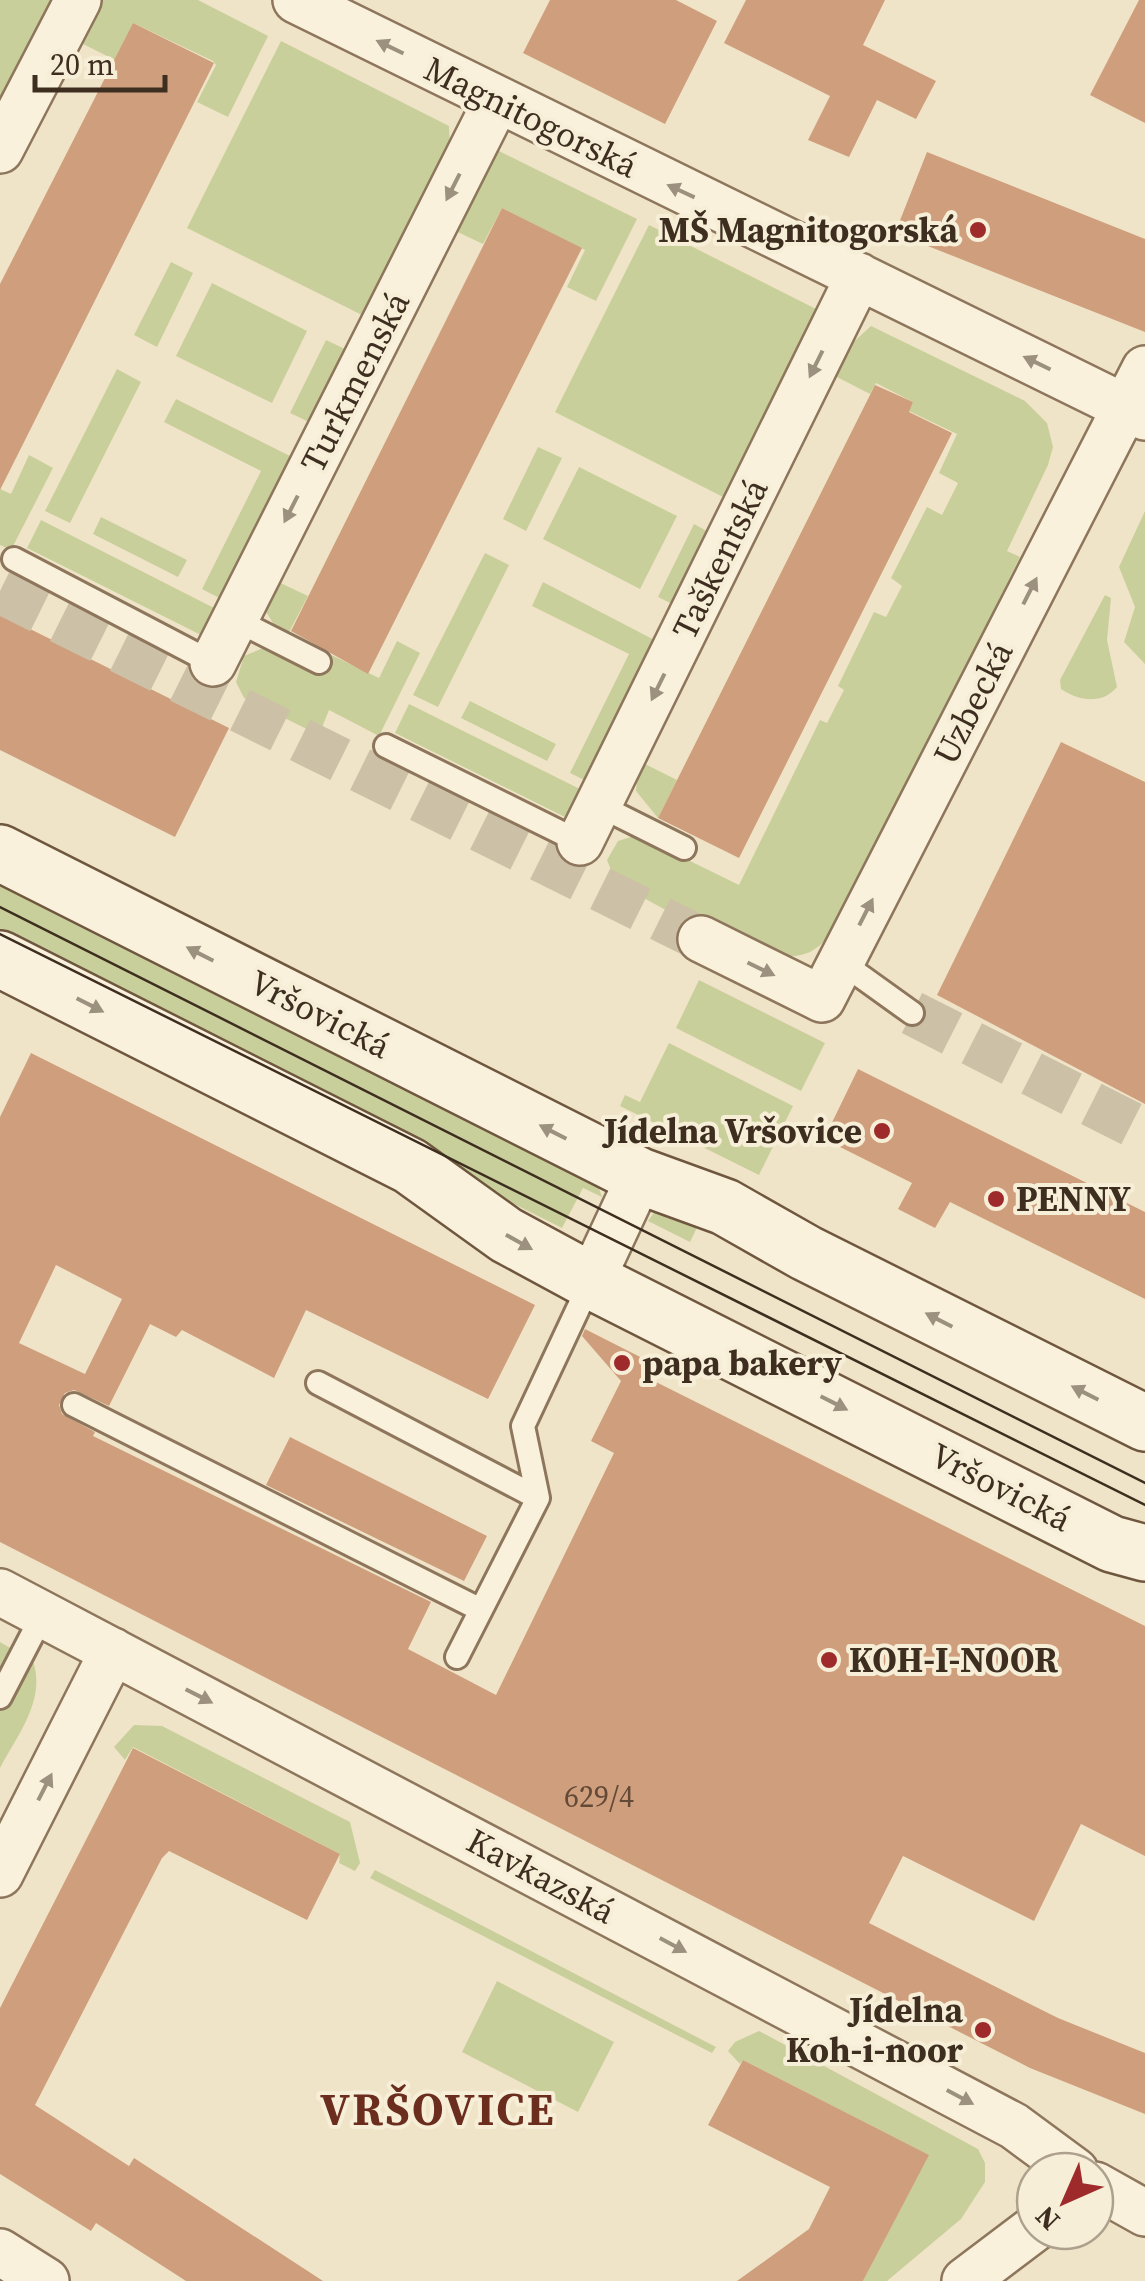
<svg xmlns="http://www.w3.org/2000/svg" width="1145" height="2281" font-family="'Source Serif 4',serif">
<rect width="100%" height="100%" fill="#f0e4c8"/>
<path fill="#c9cf9b" d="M0,0H59L0,116Z
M95,0H198L268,36L228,117L197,102L216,65L213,61L133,23L115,60L75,40Z
M281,41L449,126L450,148L366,317L187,228Z
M499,151L637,219L596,301L567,287L585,250L502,208L483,244L447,227L479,163Z
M649,225L818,310L733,502L555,412Z
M171,262L193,273L157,347L134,335Z
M212,283L307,331L272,403L176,356Z
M871,326L1025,401L1047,423L1053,447L1048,465L1007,551L1020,557L848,905C838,922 829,942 810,952C765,973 667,909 625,888L614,878L607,860L618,841L637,835L739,885L820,720L827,723L844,690L838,686L874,612L886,617L902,586L891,578L927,507L942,515L958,483L939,473L957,434L909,411L913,402L876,383L870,394L835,376L848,347Z
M326,340L349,351L313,424L290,413Z
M117,369L141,382L70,523L45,511Z
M176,399L296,459L225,601L202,589L261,471L164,422Z
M538,447L562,458L526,531L503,519Z
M29,455L53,468L11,550L0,545V489L11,494Z
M579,467L677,516L640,589L543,539Z
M1145,511V664L1124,642L1135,607L1119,567Z
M101,517L187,560L178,577L93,534Z
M41,520L220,611L207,638L27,548Z
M694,524L716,536L680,608L658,597Z
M485,553L509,565L438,707L413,695Z
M270,578L308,596L288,634L273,623L263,607Z
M543,582L662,644L592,784L570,773L629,654L532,606Z
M1105,595L1111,598L1107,640L1117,687C1102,705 1079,701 1061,689L1060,680Z
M397,641L420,653L379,736L329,710L319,735L244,698L236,682L244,656L263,648L314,672L325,652L379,678Z
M470,701L556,744L547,761L461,718Z
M409,704L588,793L573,821L395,733Z
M639,761L677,780L658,818L636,791Z
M0,878L597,1183L602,1197L583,1188L562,1228L0,947Z
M699,980L825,1043L801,1091L676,1028Z
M669,1043L793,1106L759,1175L620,1106L625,1095L640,1102Z
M656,1210L705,1211L690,1242L648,1221Z
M0,1642L33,1661C46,1700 18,1734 0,1768Z
M134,1725L162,1726L350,1822L360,1863L355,1871L339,1863L340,1854L133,1747L125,1760L114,1747Z
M375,1870L716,2047L712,2053L370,1878Z
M497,1981L614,2042L578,2112L462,2052Z
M759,2031L978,2149L985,2163V2182L961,2219L887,2281H863L928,2155L743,2060L740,2064L728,2051L735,2042Z"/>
<path fill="#cf9f7d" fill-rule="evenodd" d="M550,0H676L717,21L665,124L523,53Z
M746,0H885L863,45L936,81L916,119L877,100L849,157L808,140L830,96L724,43Z
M1139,0H1145V123L1090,95Z
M133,23L214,63L0,490V284Z
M927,152L1145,239V332L895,233Z
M502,208L582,248L368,674L291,631Z
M875,385L913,402L909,412L952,433L739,858L658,818Z
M0,614L229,728L175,837L0,750Z
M1061,742L1145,782V1104L937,995Z
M31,1053L535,1305L488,1399L306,1310L274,1378L182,1330L176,1337L150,1324L109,1406L74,1390L65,1393L59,1405L62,1414L95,1432L93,1436L431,1602L408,1649L496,1695L614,1453L591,1441L621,1381L582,1336L585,1329L660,1367L654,1381L1145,1626V1856L1081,1824L1034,1921L903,1856L869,1923L1058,2018L1145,2053V2114L1030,2068L0,1542V1117ZM56,1265L122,1299L85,1374L19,1343Z
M858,1069L1145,1212V1299L950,1202L935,1228L898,1209L912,1183L824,1139Z
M290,1437L487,1536L464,1581L266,1485Z
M133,1748L340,1854L307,1920L169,1851L162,1858L35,2105L129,2166L134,2158L323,2281H186L96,2223L91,2231L0,2174V2008Z
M743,2060L929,2155L863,2281H737L809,2229L830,2187L708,2125Z"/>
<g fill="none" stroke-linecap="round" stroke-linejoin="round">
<path stroke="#ccc0a6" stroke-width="45" stroke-dasharray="45 22" stroke-linecap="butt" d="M0,591L701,939
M912,1013L1145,1131"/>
<g stroke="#8d765c" stroke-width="28">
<path id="service" d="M14,559L213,663
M236,620L319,662
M386,746L580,842
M600,806L684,848
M841,962L912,1013
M318,1383L538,1498
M74,1405L481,1610
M457,1657L538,1498L523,1426L591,1281
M0,1697L43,1614"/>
</g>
<g stroke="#8d765c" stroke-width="50">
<path id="minor" d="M296,0L1145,417
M0,150L78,0
M213,663L497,100
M580,842L859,276
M701,939L822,999L1145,369
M591,1281L640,1176
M0,1592L1014,2126L1075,2171
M0,1874L113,1651
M1095,2185L1145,2213
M0,2252L46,2281
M965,2281L1035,2228"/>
</g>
<g stroke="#6f573f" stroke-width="60">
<path id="secondary" d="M0,853L640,1176L725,1207L806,1253L1145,1423
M0,959L410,1166L506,1235L591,1281L1112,1544L1145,1553"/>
</g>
<use href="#service" stroke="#faf1dc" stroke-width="22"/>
<use href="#minor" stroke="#faf1dc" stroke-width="45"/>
<use href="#secondary" stroke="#faf1dc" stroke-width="55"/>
<path stroke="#3d2e20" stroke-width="2.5" d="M0,907L1145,1483
M0,934L1145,1505"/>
</g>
<defs><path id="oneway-solid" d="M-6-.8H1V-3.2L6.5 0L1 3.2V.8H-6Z" transform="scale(2.5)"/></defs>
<g fill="#9c907e">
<use href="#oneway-solid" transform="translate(390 47) rotate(-154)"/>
<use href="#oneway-solid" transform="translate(453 187) rotate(117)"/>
<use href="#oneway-solid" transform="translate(681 191) rotate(-155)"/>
<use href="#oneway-solid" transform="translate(1037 363) rotate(-154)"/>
<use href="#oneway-solid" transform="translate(816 364) rotate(116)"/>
<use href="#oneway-solid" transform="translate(291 509) rotate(117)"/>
<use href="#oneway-solid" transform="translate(1030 591) rotate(-63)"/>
<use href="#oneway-solid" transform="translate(658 687) rotate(116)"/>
<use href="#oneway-solid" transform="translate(866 912) rotate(-63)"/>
<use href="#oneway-solid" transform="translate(200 954) rotate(-153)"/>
<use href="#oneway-solid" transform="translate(761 969) rotate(26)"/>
<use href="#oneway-solid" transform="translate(90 1005) rotate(27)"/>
<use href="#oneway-solid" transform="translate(553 1132) rotate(-153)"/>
<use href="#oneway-solid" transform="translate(519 1242) rotate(29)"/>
<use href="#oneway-solid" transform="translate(939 1320) rotate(-153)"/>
<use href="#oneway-solid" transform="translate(1085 1393) rotate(-153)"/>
<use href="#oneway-solid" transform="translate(834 1403) rotate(27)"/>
<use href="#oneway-solid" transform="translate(199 1696) rotate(27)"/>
<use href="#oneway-solid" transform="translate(45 1787) rotate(-63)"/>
<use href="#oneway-solid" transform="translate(673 1945) rotate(28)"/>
<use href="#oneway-solid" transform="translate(960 2097) rotate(28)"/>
</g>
<g fill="#9e2a2b" stroke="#f7eed8" stroke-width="4">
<circle cx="978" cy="230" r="10"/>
<circle cx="882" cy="1131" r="10"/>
<circle cx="996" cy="1199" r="10"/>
<circle cx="622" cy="1363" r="10"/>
<circle cx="829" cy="1660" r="10"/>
<circle cx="983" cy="2030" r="10"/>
</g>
<g text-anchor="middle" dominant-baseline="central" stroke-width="8" stroke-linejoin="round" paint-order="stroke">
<g font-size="30" fill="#624a37">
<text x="599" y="1796">629/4</text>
</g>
<g font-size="35" fill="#3d2e20" stroke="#f7eed8">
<text transform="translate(531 117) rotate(26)">Magnitogorská</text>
<text transform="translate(355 382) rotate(-63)">Turkmenská</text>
<text transform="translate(720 559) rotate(-64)">Taškentská</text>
<text transform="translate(973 703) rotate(-63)">Uzbecká</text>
<text transform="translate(320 1014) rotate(27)">Vršovická</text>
<text transform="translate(1001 1487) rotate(27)">Vršovická</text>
<text transform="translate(541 1876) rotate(28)">Kavkazská</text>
</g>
<g font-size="35" font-weight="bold" fill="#3d2e20" stroke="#f7eed8" text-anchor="end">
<text x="958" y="230">MŠ Magnitogorská</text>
<text x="862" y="1131">Jídelna Vršovice</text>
<text x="1016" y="1199" text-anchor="start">PENNY</text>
<text x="642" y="1363" text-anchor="start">papa bakery</text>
<text x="849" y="1660" text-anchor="start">KOH-I-NOOR</text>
<text x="963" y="2010">Jídelna<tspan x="963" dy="40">Koh-i-noor</tspan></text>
</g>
<g font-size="45" font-weight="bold" letter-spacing="2.5" fill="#6b2e1e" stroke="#f7eed8">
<text x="438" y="2109">VRŠOVICE</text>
</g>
</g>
<g transform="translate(1065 2201) rotate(225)"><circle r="48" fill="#f7eed8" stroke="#ada18e" stroke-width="2.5"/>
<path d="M0-8L18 38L0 25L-18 38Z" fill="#9e2a2b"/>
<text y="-15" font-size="28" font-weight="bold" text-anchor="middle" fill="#3d2e20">N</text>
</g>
<path d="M35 75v15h130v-15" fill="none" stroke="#3d2e20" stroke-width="5"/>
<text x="50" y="75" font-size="30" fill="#3d2e20" stroke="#f7eed8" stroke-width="8" paint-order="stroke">20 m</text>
</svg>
